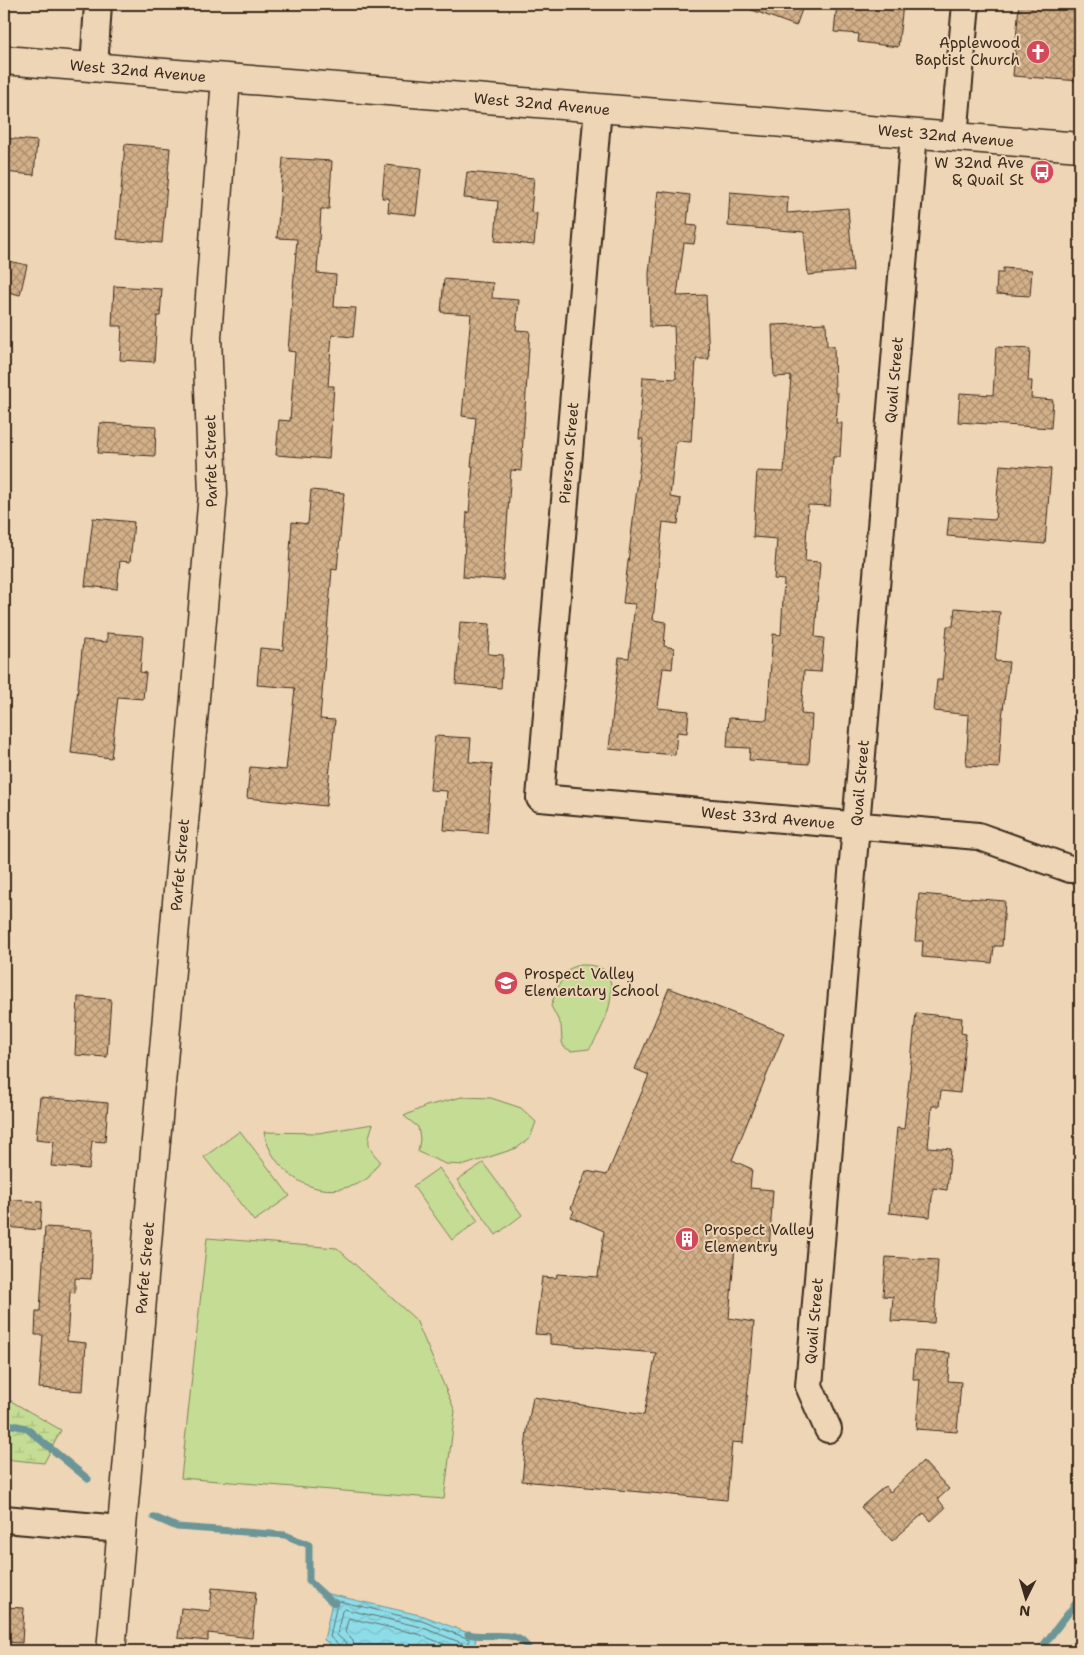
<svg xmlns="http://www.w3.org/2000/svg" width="1084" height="1655" font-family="'Shantell Sans',sans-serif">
<defs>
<pattern id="wetland-marsh" width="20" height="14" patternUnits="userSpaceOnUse" patternTransform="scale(1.25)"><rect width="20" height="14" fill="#c4dc93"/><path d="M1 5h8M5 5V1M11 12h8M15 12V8" fill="none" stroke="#a9bd7e"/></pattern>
<pattern id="water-waves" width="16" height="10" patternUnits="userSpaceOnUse" patternTransform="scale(1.25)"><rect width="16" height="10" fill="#8ddde9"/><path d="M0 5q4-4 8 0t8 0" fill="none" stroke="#7bbec7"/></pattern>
<pattern id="building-cross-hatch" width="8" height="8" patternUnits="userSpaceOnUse" patternTransform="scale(1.25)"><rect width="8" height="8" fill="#d3b088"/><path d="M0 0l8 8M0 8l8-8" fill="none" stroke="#ac8f6f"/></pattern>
</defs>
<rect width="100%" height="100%" fill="#edd5b5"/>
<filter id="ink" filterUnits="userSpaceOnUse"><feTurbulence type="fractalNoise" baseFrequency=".02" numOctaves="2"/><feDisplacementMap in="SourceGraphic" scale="10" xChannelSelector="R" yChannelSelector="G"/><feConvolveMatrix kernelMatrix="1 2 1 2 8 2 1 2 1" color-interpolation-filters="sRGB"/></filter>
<g filter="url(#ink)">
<path fill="url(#wetland-marsh)" stroke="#808358" d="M4,1397L61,1430L44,1463L4,1459Z"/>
<path fill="#c4dc93" stroke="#808358" d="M579,965C585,965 593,965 599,967C626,980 602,1033 589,1049L571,1051L564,1047L562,1042L561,1025L551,1006L557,988L569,969Z
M462,1097L491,1098L521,1108L536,1122L530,1138L517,1148L465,1165L446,1164L418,1152L420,1139L418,1127L404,1116L426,1106Z
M373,1124C367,1142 366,1146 380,1161C376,1166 373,1172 369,1177C363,1182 355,1185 348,1187C310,1199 271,1169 264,1132L318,1133Z
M240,1131L290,1196L254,1221L204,1157Z
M483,1163L522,1215L496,1235L457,1180Z
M439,1168L478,1221L452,1240L413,1186Z
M207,1238L337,1248L416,1320L455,1411L444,1499L181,1478Z"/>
<path fill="url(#water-waves)" stroke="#6c9598" d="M320,1592L424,1616L476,1636L474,1651H339L324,1640L332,1602Z"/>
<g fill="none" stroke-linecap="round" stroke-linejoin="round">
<path stroke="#5c726f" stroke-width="1" d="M341,1651L340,1646L330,1637L337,1603L339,1601L422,1621L469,1639V1651
M348,1651L346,1643L337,1635L342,1611L344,1609L421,1627L462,1643L463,1651
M355,1651L353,1641L345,1632L348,1620L349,1618L418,1634L454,1648L456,1651"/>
<path stroke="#6c9598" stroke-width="7" d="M4,1423L26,1428L88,1479
M154,1517L177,1527L285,1535L309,1545V1581L332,1602L336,1603
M468,1634C491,1640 517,1626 530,1651
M1039,1651L1080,1598"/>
</g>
<path fill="url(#building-cross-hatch)" stroke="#3b2a1e" d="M742,4H804L796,26L741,6Z
M837,4H890L903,5L898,47L858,42L859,34L834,32Z
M1019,4H1080V81L1013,76Z
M4,138L37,141L34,175L4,172Z
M125,144L170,148L162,243L117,239Z
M283,158L332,161L329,209H321L317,273L336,275L334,307L356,308L353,337L332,335L328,386H334L329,459L276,455L279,420L290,421L295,352L288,351L297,239L277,238Z
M385,165L421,169L416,215L388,212L389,198H382Z
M467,172L534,178L531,212L537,213L534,245L495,241L498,201L464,198Z
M658,191L690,195L687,225L697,226L694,244L684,243L677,296L706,295L709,359H696L691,442L676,441L670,497L681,499L678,524L663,522L653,620L666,622L664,646L674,648L672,669L663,668L658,708L689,711L687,733L677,732L675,755L609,749L619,657L629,658L635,604L623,603L643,439H639L643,377L676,379L674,326L650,327L649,273Z
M730,192L788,197L787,213L848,208L853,271L808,275L804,232L728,226Z
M4,260L27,265L20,295L4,291Z
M1003,268L1032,270L1030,296L996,294L997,273H1003Z
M444,279L493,283L492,298L519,300L516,330L530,331L521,471L511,470L503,580L463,577L467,512L469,513L473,466H471L476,418L462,416L471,314L441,312Z
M114,286L162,289L160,316H157L154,362L120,360L122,326H112Z
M826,323L827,346H834L835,393H838L836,423H842L840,457H833L830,506L808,505L805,561L820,562L815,637L824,638L821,672L804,671L801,714L812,715L809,764L749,760L750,748L727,747L729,718L767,720L773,634L781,635L784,580L774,579L777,539L753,537L757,471L784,472L791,376L774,377L772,325Z
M996,347L1030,349L1028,381H1032L1031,398L1053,400L1051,428L958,422L960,393L993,395Z
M100,423L156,426L155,456L98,453Z
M1000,465L1051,469L1045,544L947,536L949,517L995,520Z
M311,490L344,493L337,570L332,569L320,719L335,720L326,806L247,798L250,767L286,770L295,688L257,685L260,648L283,650L292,522L308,524Z
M93,518L134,522L130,562L120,561L117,589L85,586Z
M955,608L1000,612L995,661L1009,662L1002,718L999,768L966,766L969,715L934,711L937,680H942L947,626H953Z
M460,622L490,624L488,654L503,655L501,688L456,684Z
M107,633L143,636L140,672L146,673L143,699L118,697L111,758L71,753L83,640L107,642Z
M435,736L471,738L469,762L492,764L487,833L444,830L447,791L430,790Z
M919,894L1005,901L1002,946H994L992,963L922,957L923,941H915Z
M669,988L784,1033L732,1160L752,1169L750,1188L773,1190L769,1250L735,1247L729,1318L754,1322L743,1443L732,1442L727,1500L522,1481L527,1430L533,1397L644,1415L656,1353L550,1344V1335L535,1334L542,1277L556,1278L557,1274L598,1277L604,1231L571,1217L574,1211L571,1208L586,1171L607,1175L649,1075L635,1069Z
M78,997L111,999L107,1057L75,1055Z
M916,1013L962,1018L961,1033L966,1034L960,1093L941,1091L939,1106H932L928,1147L951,1149L947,1190L933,1188L930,1217L889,1213L897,1128L904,1129Z
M40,1097L108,1103L105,1142L92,1141L89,1169L51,1166L54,1141L36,1139Z
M4,1199L42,1202L40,1230L4,1227Z
M45,1227L93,1230L91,1279L75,1278V1293L70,1292L67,1341L86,1343L83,1391L39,1388L43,1335H35L36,1311H40Z
M886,1257L938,1260L934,1323L891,1321L893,1297L883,1296Z
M915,1351L950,1353L948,1381L961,1382L957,1432L916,1429L920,1379H913Z
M923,1461L949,1489L938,1499L945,1508L931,1521L924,1513L892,1541L861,1507L885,1486L890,1492Z
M212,1588L256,1592L252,1638L208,1633V1641L178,1638L181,1608L210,1611Z
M4,1607L24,1608L22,1643L4,1642Z"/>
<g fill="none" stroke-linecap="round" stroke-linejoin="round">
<g stroke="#3b2a1e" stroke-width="30">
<path id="street" d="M94,68L98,4
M598,108L540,798L978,836L1070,869H1080
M954,137L966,4
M828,1429L809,1386L914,134
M4,1519L121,1529"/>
</g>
<g stroke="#3b2a1e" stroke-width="31">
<path id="secondary" d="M4,60L1080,147
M111,1651L213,494L207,337L226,78"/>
</g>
<use href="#street" stroke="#edd5b5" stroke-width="26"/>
<use href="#secondary" stroke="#edd5b5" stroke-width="28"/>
</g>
</g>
<defs>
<g id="church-disc" transform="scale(1.25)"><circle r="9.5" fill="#d1495b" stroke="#edd5b5"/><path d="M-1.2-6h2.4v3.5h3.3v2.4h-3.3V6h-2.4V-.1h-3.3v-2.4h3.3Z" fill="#fff"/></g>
<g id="bus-disc" transform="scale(1.25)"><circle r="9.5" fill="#d1495b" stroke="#edd5b5"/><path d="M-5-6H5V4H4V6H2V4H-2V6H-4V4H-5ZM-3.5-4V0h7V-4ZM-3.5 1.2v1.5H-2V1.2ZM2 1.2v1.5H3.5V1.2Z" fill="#fff"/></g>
<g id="school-disc" transform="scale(1.25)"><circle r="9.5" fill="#d1495b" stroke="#edd5b5"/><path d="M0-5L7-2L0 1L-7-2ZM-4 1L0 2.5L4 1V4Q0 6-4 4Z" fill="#fff"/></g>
<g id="building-disc" transform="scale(1.25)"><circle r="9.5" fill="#d1495b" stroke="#edd5b5"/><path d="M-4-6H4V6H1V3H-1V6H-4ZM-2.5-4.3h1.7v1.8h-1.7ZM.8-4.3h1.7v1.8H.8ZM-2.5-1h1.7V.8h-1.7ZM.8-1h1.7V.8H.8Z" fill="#fff"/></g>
</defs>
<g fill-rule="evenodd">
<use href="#church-disc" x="1038" y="52"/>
<use href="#bus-disc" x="1042" y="172"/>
<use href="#school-disc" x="506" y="983"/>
<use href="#building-disc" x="687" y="1239"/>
</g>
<g text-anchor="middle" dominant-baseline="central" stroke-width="4" stroke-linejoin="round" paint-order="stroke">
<g font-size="15" fill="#3b2a1e" stroke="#edd5b5" text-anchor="end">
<text x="1020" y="43">Applewood<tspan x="1020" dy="17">Baptist Church</tspan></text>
<text x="1024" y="163">W 32nd Ave<tspan x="1024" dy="17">&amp; Quail St</tspan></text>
<text x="524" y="974" text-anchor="start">Prospect Valley<tspan x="524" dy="17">Elementary School</tspan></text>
<text x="704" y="1230" text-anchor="start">Prospect Valley<tspan x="704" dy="17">Elementry</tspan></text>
</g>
<g font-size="15" fill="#3b2a1e" stroke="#edd5b5">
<text transform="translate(138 71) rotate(5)">West 32nd Avenue</text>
<text transform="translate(542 104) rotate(5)">West 32nd Avenue</text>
<text transform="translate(946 136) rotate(5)">West 32nd Avenue</text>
<text transform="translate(894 380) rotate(-85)">Quail Street</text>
<text transform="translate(569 453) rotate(-85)">Pierson Street</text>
<text transform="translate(211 461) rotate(-91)">Parfet Street</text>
<text transform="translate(860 783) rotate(-85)">Quail Street</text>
<text transform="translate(768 818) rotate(5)">West 33rd Avenue</text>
<text transform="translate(180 865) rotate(-85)">Parfet Street</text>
<text transform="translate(145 1268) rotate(-85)">Parfet Street</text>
<text transform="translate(814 1321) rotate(-85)">Quail Street</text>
</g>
</g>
<rect width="1084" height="1655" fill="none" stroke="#edd5b5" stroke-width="20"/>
<rect x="10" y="10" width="1064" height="1635" fill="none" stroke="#3b2a1e" stroke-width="2" filter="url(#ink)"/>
<g transform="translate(1026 1598) rotate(185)" stroke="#edd5b5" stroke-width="4" paint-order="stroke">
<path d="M0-4L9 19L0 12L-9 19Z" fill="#3b2a1e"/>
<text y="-8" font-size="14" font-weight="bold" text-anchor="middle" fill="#3b2a1e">N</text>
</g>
</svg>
